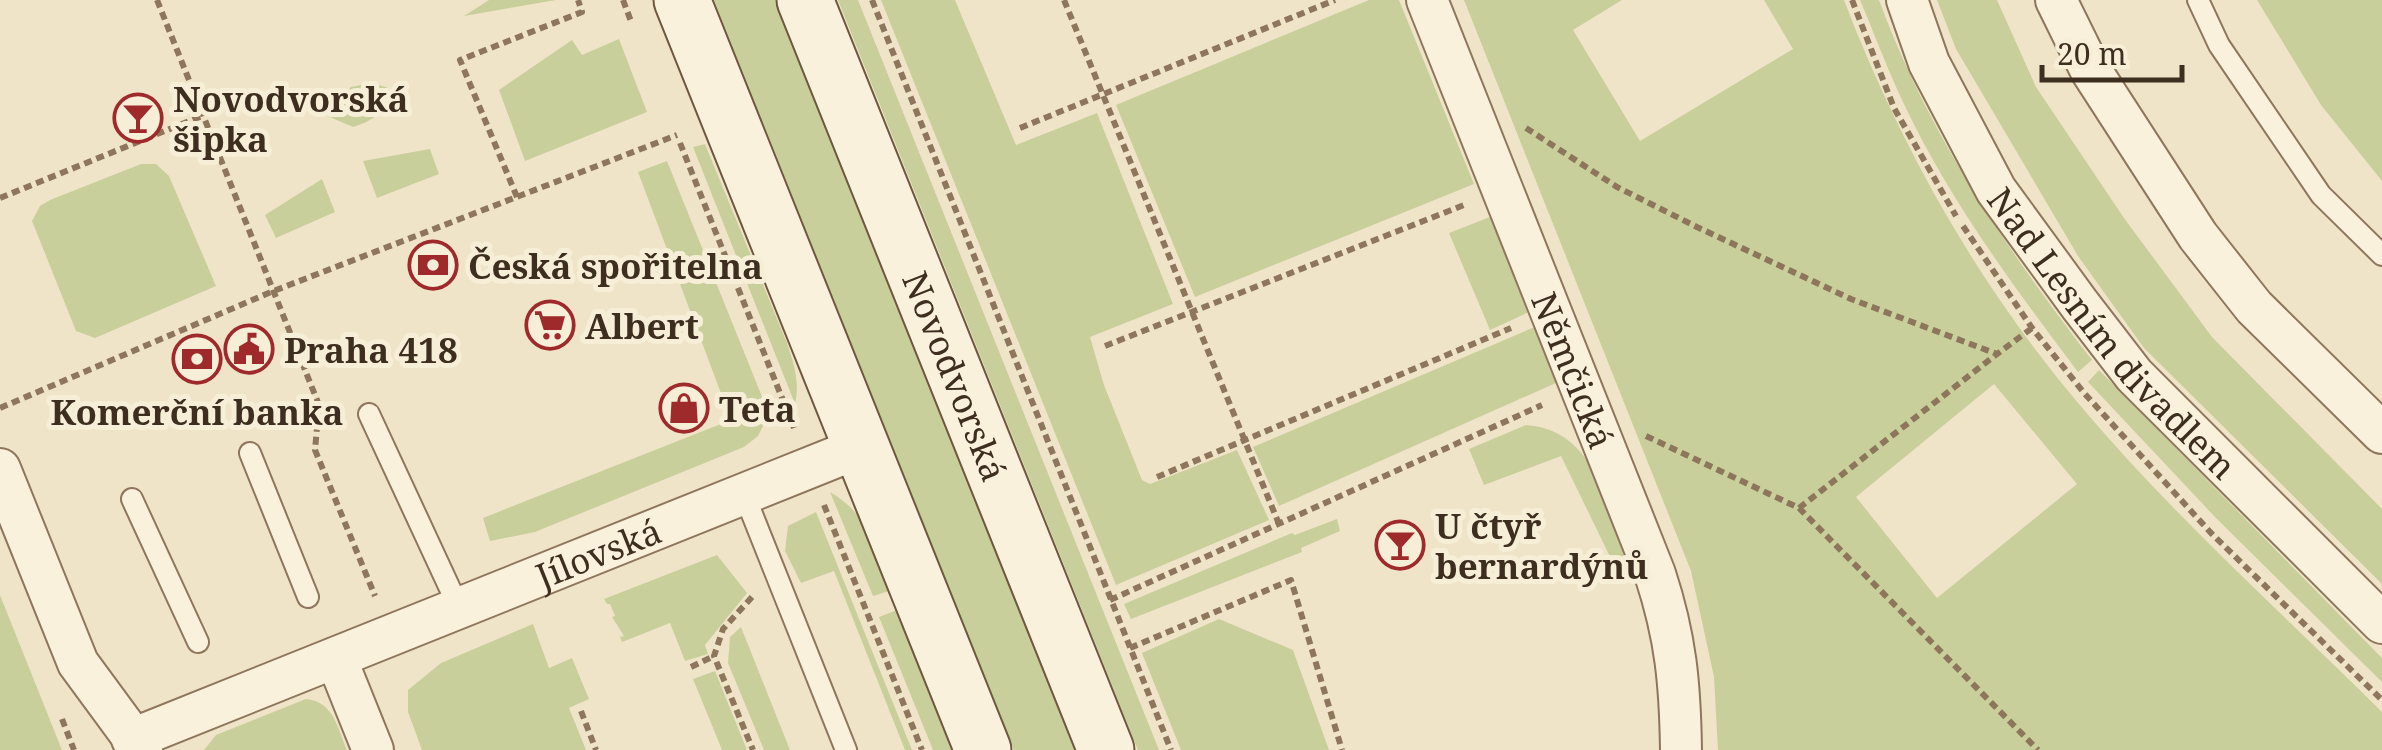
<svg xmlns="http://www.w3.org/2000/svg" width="2382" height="750" font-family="'Noto Serif',serif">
<rect width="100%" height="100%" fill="#f0e4c8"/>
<path fill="#c9cf9b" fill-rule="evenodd" d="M489,0H556L464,16Z
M714,0H779L1079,750H1014Z
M838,0H858L1159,750H1138Z
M881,0H955L1016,145L1097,113L1173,304L1090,337L1104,385L1142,480L1150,484L1237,450L1269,520L1116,585Z
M1369,0H1399L1474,184L1195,297L1116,105Z
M1464,0H1622L1573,30L1640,141L1793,49L1764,0H1844C1900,147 1981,290 2084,410C2175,517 2282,613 2382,712V750H1718L1714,677L1691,571ZM1994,384L2077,484L1937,598L1856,497Z
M1860,0H1879C1928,133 2006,249 2092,360L2078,372C2013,286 1948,198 1902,100C1887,68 1874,33 1860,0Z
M1937,0H1997L2036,87L2124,218L2212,337L2382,509V584L2144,348L2078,256L1956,49Z
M2257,0H2382V181L2321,105Z
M619,39L647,112L525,161L499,90L572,40L582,55Z
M370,83L386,87L394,93C384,112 375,120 353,127L325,115L351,87Z
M705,144L787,343C794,364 800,382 795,404L693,147Z
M430,149L439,174L377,198L363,161Z
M667,161L769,414L758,436L744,447L535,532L490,541L483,518L731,420L638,172Z
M141,164H156L169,176L216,286L95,338L76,331L32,221L40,206L50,200Z
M322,179L335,212L276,238L265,215Z
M1490,217L1529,312L1490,330L1449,233Z
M1537,326L1556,383L1279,506L1253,447Z
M2099,370L2382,658V682L2215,517L2088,382Z
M1526,425C1595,429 1611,509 1627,565L1625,571H1617L1561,456L1484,485L1469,449Z
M830,492C872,517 874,548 889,591L873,596Z
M816,512L912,750H905L834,571L801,583L785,551L788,526Z
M1337,519L1340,531L1301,548L1302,552L1131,619L1124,604L1292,533L1295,535Z
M717,555L747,593L705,645L708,654L685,661L670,623L622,642L620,637L624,636L612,617L615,616L610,604H607L604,599Z
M0,595L62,750H0Z
M897,610L954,750H933L879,617Z
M1219,619L1293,650L1329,750H1181L1142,653Z
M533,624L549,668L572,658L589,699L569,708L586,750H422L408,712V690L441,663Z
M741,627L790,750H764L728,663L730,637Z
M715,671L747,750H722L693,679Z
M306,699C334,702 337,727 347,750H204L216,735Z"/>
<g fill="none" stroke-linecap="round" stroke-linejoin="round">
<g stroke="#8d765c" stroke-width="24">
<path id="service" d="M2198,0L2219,45L2321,195L2382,255
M369,414L459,608
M250,453L308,597
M744,494L846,750
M132,499L198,642"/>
</g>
<g stroke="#8d765c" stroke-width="44">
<g id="minor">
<path id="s1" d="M1427,0L1655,574C1676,638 1680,684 1681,750"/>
<path id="s2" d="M1907,0L1929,63L1996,190L2080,305L2134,375L2382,623"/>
<path d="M2056,0L2090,69L2198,236L2254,307L2382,433"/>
<path d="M0,469L78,663L142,750"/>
<path d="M336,658L373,750"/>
<path id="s3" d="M132,739L861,447"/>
</g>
</g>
<g stroke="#6f573f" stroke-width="59">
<g id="secondary">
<path d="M682,0L983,750"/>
<path id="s4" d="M805,0L1106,750"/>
</g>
</g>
<path stroke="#8d765c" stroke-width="6" stroke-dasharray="8 5" stroke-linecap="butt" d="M157,0L319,405L315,450L375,596
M623,0L632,24
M872,0L1171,750
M1064,0L1279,524
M1852,0L1894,108L1956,216
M1020,128L1335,0
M1526,128L1617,187L1697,227L1851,299L1997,354L2032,328
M680,143L794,428
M517,197L460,60L582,12L578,0
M0,198L204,115
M1963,226L2032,328L2085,394L2211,533L2382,700
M1105,346L1464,205
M0,408L271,292L677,135
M1646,436L1799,508L2038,750
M1157,477L1511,328
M824,505L922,750
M1799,508L1997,354
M752,597L723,629L714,656L753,750
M1110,600L1542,405
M1130,648L1291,580L1342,750
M691,667L714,656
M581,711L596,750
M62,719L74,750"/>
<use href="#service" stroke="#faf1dc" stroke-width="20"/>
<use href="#minor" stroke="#faf1dc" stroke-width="40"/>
<use href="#secondary" stroke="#faf1dc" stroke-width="55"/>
</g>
<defs>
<g id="bar-ring" transform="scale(2.5)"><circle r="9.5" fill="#f7eed8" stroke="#9e2a2b" stroke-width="1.5"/><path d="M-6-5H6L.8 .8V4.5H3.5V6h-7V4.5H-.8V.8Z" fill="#9e2a2b"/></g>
<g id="bank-ring" transform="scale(2.5)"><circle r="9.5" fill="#f7eed8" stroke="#9e2a2b" stroke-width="1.5"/><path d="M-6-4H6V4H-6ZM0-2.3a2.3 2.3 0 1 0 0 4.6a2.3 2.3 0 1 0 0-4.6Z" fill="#9e2a2b"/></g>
<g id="supermarket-ring" transform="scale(2.5)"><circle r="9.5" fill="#f7eed8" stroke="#9e2a2b" stroke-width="1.5"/><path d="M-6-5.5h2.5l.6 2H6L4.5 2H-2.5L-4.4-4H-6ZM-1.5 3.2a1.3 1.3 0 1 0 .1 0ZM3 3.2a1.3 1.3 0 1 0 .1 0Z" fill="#9e2a2b"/></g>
<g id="civic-ring" transform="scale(2.5)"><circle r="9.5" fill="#f7eed8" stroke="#9e2a2b" stroke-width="1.5"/><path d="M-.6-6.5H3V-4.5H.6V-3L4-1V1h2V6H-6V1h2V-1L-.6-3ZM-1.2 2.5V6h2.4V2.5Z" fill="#9e2a2b"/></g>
<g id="shop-ring" transform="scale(2.5)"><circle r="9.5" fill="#f7eed8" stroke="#9e2a2b" stroke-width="1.5"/><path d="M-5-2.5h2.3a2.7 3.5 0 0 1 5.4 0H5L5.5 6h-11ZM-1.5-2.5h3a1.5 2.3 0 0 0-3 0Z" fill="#9e2a2b"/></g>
</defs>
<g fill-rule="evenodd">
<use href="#bar-ring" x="138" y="118"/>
<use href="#bank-ring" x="433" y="265"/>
<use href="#supermarket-ring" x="550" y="325"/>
<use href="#civic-ring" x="249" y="349"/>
<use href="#bank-ring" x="197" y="359"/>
<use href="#shop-ring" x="684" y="408"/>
<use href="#bar-ring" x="1400" y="545"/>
</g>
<g text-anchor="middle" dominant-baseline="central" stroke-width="10" stroke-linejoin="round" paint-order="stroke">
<g font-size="35" font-weight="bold" fill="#3d2e20" stroke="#f7eed8" text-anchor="start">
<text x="173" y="98">Novodvorská<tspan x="173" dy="40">šipka</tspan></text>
<text x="468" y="265">Česká spořitelna</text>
<text x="585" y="325">Albert</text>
<text x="284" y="349">Praha 418</text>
<text x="719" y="408">Teta</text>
<text x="197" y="411" text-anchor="middle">Komerční banka</text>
<text x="1435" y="525">U čtyř<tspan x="1435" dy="40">bernardýnů</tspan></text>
</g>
<g font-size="35" fill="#3d2e20" stroke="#f7eed8">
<text stroke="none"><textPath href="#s2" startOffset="395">Nad Lesním divadlem</textPath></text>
<text stroke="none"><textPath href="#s1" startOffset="398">Němčická</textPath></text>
<text stroke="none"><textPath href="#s4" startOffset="405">Novodvorská</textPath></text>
<text stroke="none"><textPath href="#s3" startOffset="502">Jílovská</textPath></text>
</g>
</g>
<path d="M2042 65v15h140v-15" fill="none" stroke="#3d2e20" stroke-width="5"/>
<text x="2057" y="65" font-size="30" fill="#3d2e20" stroke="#f7eed8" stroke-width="8" paint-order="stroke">20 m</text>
</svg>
